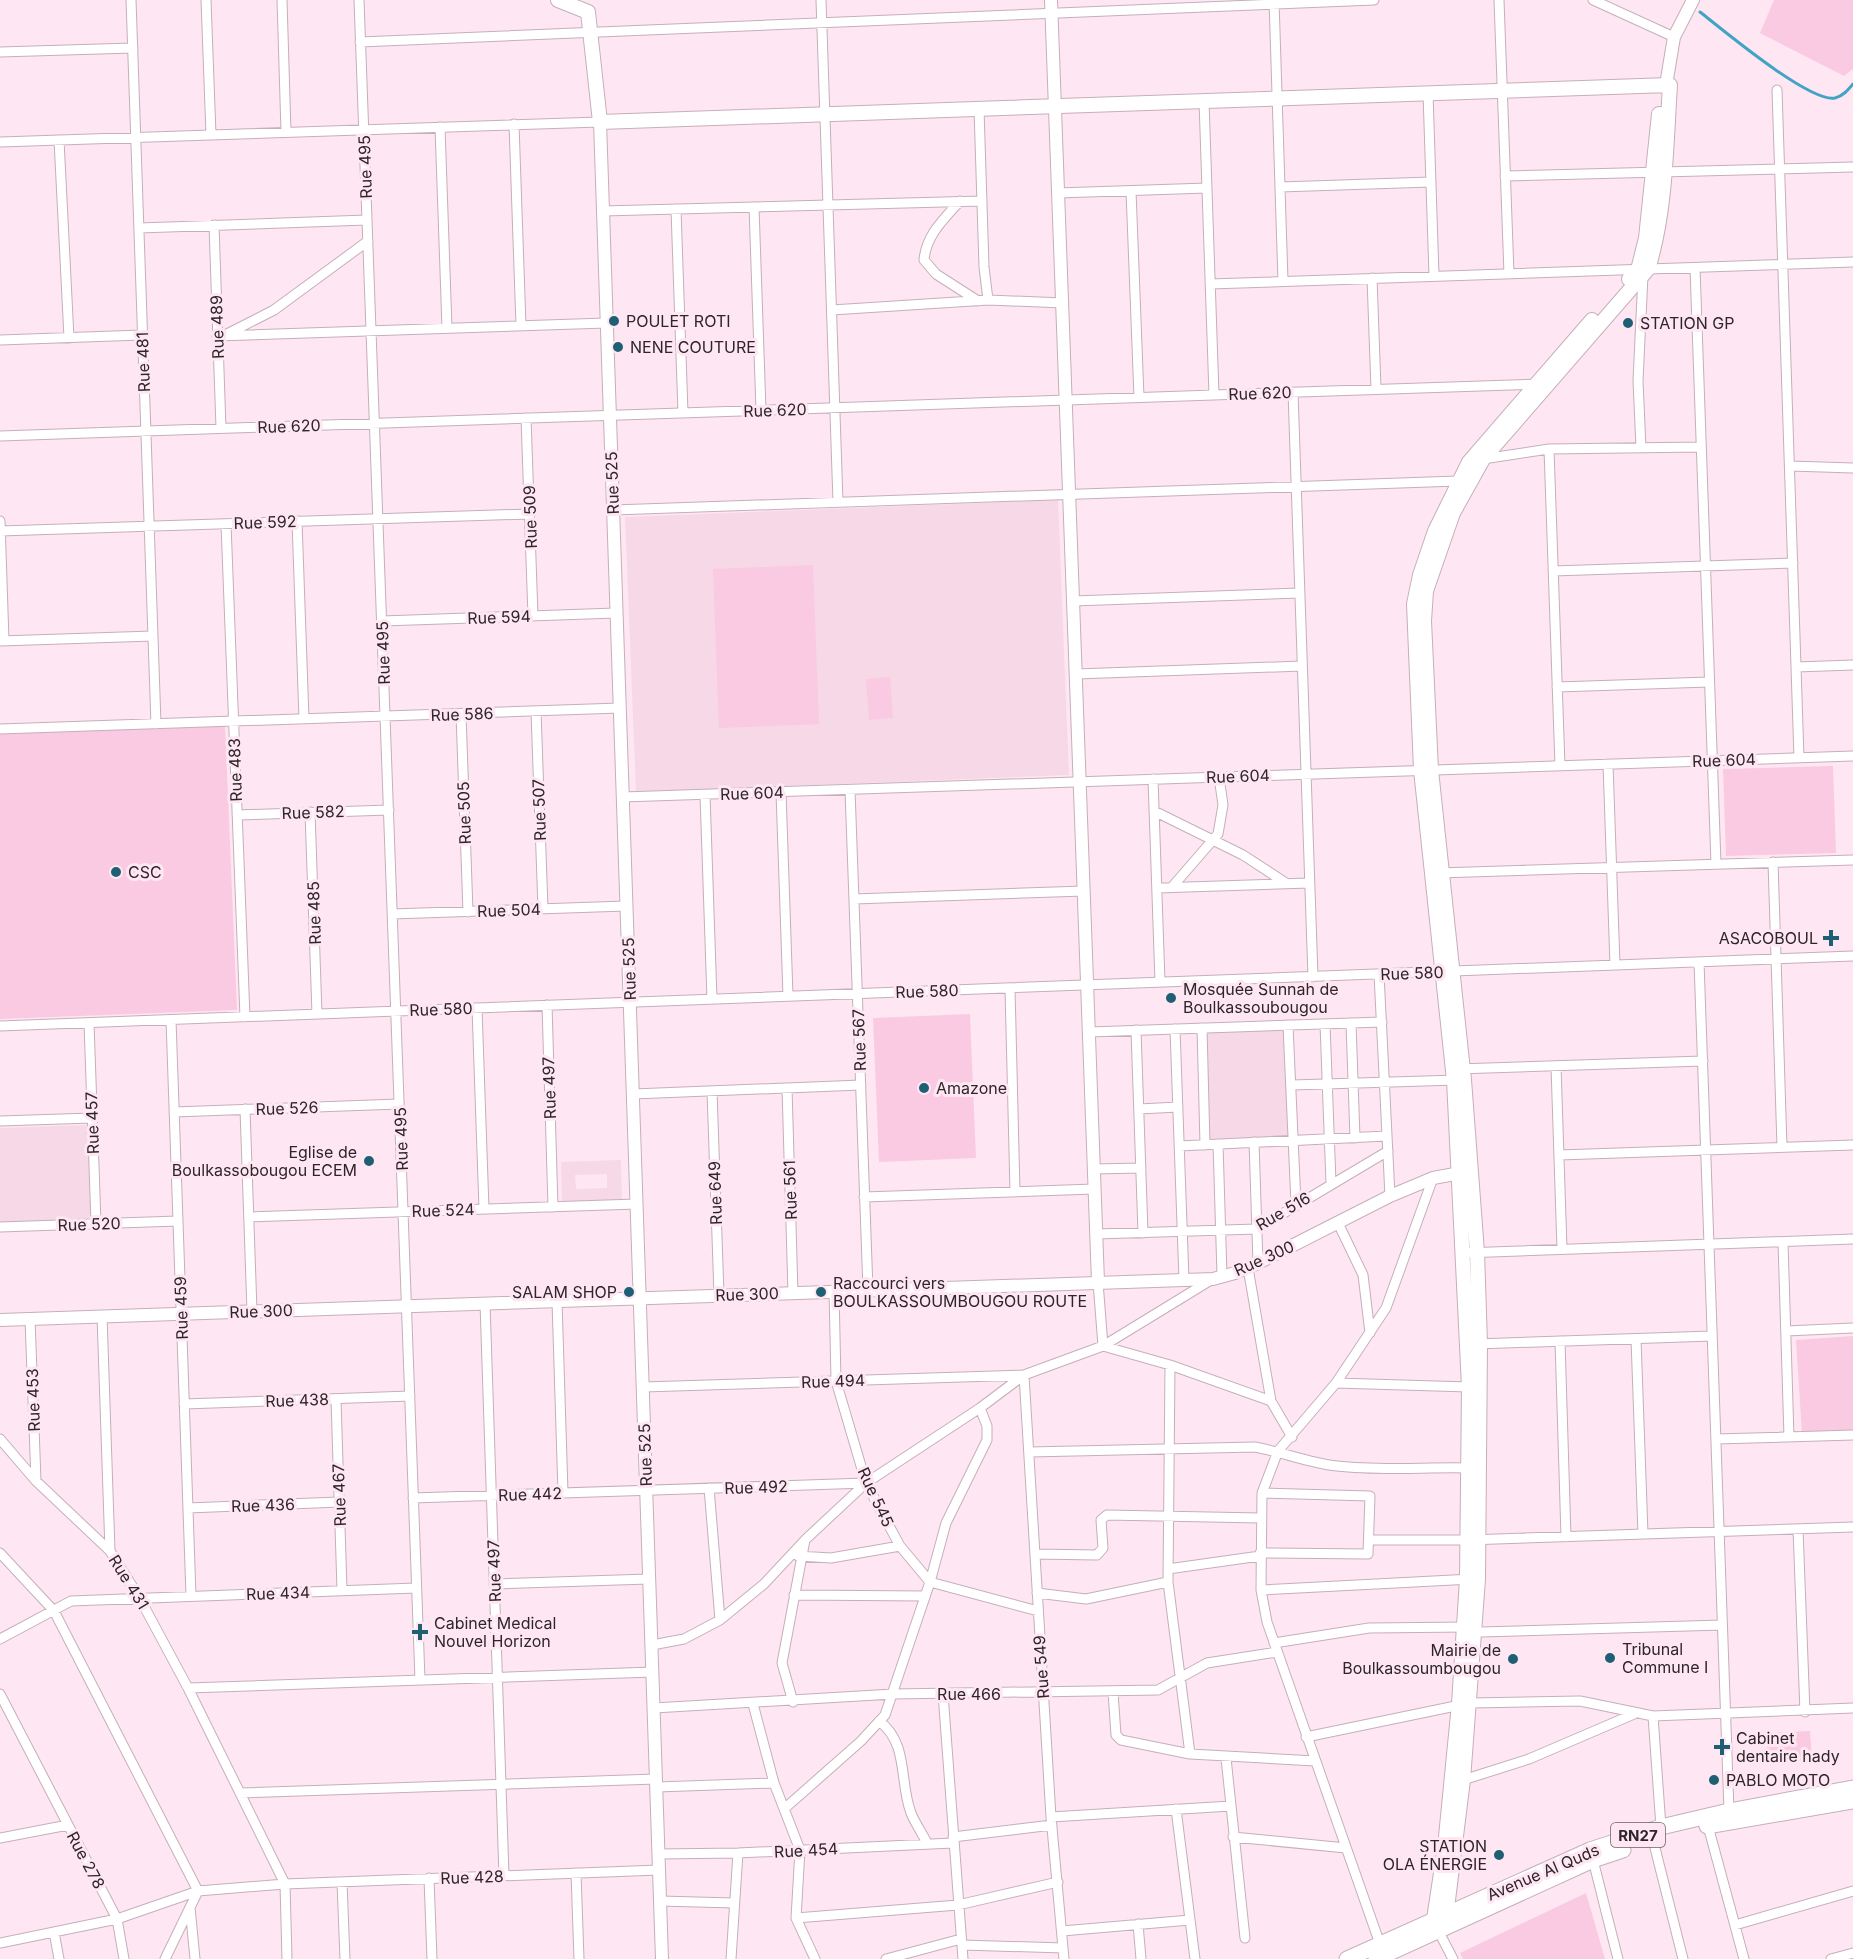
<svg xmlns="http://www.w3.org/2000/svg" width="1853" height="1959" font-family="Inter,sans-serif">
<rect width="100%" height="100%" fill="#fee7f2"/>
<path fill="#f7d8e7" fill-rule="evenodd" d="M1058,500L1069,775L636,792L625,517Z
M1288,1029L1293,1146L1207,1149L1203,1032Z
M88,1125L91,1221L0,1224V1128Z
M621,1160L622,1200L562,1202L561,1162ZM607,1174V1188L576,1189L575,1175Z"/>
<path fill="#f9cae1" d="M1774,0H1853V69L1844,76L1760,33Z
M813,565L819,724L719,728L713,569Z
M890,677L893,718L869,720L866,679Z
M225,725L237,1010L0,1019V734Z
M1833,766L1836,853L1726,856L1723,769Z
M970,1014L976,1158L879,1162L873,1018Z
M1853,1336V1431L1802,1434L1796,1340Z
M1810,1731L1812,1760L1768,1762L1766,1733Z
M1586,1893L1605,1959H1463L1460,1953Z"/>
<g fill="none" stroke-linecap="round" stroke-linejoin="round">
<path stroke="#41a4c6" stroke-width="3" d="M1700,12C1723,30 1810,103 1835,98C1843,96 1848,90 1853,84"/>
<g stroke="#c5afb9" stroke-width="11">
<path id="minor" d="M131,0L156,724
M206,0L211,135
M282,0L286,132
M359,0L420,1680
M821,0L838,502
M1274,0L1283,281
M1499,0L1509,274
M1593,0L1674,37
M360,42L1374,0
M0,52L133,48
M1777,90L1799,758
M1428,93L1434,276
M1204,101L1214,395
M979,109L984,267L988,300
M514,124L521,326
M440,127L447,328
M59,140L69,338
M0,142L600,122
M1505,176L1853,167
M1280,187L1431,182
M1131,191L1139,397
M1058,193L1207,188
M960,201C944,219 926,235 924,260L936,274L978,301
M754,207L761,410
M676,209L683,413
M603,211L982,201
M214,225L221,428
M139,228L367,220
M1695,268L1716,864
M1372,278L1376,389
M1210,284L1853,262
M832,310L988,300L1063,303
M227,334L274,310L368,241
M217,336L606,323
M0,340L142,335
M1293,392L1313,977
M526,418L533,616
M0,436L1539,384
M1641,448L1638,381L1643,275
M1549,449L1560,766
M1483,459L1549,449L1701,447
M1790,466L1853,468
M613,510L1458,481
M0,521L4,641
M297,521L304,719
M226,524L245,1017
M0,531L529,514
M1553,571L1793,563
M1073,601L1300,593
M382,621L616,613
M0,641L153,636
M1796,667L1853,665
M1076,674L1302,666
M1557,687L1709,682
M536,711L543,909
M461,714L468,912
M0,729L620,708
M1608,764L1615,965
M1153,779L1160,982
M850,790L868,1290
M781,792L788,996
M705,795L712,999
M623,797L1853,756
M1154,811L1243,855L1286,883
M310,812L317,1014
M237,815L389,810
M1773,862L1782,1147
M1438,873L1853,860
M1172,887L1218,834L1223,805L1219,777
M1157,888L1309,883
M854,899L1084,891
M392,914L626,906
M1699,962L1729,1811
M1379,974L1390,1196
M1010,988L1015,1192
M547,1005L553,1207
M477,1008L484,1209
M171,1020L191,1596
M89,1023L96,1223
M1351,1023L1355,1138
M1325,1024L1331,1183
M1288,1025L1296,1204
M0,1026L1853,956
M1202,1028L1205,1145
M1175,1029L1184,1280
M1136,1030L1143,1233
M1089,1032L1382,1022
M1556,1066L1562,1249
M1457,1069L1703,1061
M1292,1085L1458,1080
M787,1088L793,1293
M712,1091L719,1295
M633,1094L861,1085
M245,1109L252,1311
M1139,1109L1178,1107
M174,1112L399,1104
M0,1121L92,1118
M1254,1142L1258,1263
M1218,1144L1222,1275
M1179,1146L1387,1136
M1559,1155L1853,1145
M1094,1169L1141,1168
M864,1197L1094,1189
M249,1217L637,1204
M1338,1223L1363,1275L1370,1333
M0,1227L178,1221
M1096,1234L1257,1229L1388,1151
M1783,1242L1789,1437
M1464,1253L1853,1239
M1248,1268L1271,1401
M1098,1282L1103,1346L1170,1365L1271,1401L1292,1437
M834,1291L836,1381L866,1483L900,1546L930,1582L1038,1611
M557,1301L563,1493
M485,1303L504,1876
M102,1316L110,1551
M30,1319L36,1481
M1786,1331L1853,1328
M1636,1339L1643,1534
M1560,1341L1566,1537
M1476,1344L1712,1336
M1170,1365L1168,1582L1190,1754
M1336,1383L1469,1387
M643,1387L1024,1375L1051,1817L1064,1959
M336,1399L342,1590
M184,1404L410,1396
M0,1439L36,1481L110,1551L139,1597L188,1688L285,1884L287,1959
M1716,1439L1853,1435
M1029,1452L1255,1447C1283,1452 1308,1463 1337,1466C1379,1471 1425,1467 1468,1468
M709,1488L720,1620
M413,1498L866,1483
M188,1508L339,1502
M1798,1529L1805,1712
M1369,1540H1467L1853,1527
M0,1553L54,1611L198,1891L165,1959
M1260,1553L1368,1554L1370,1496L1262,1493
M1035,1554L1097,1555L1103,1548L1101,1520L1107,1515L1260,1518
M798,1556L831,1558L900,1546
M1168,1569L1260,1556
M494,1584L649,1579
M1261,1590L1472,1579
M1037,1593L1086,1599L1168,1582
M794,1595L925,1596
M1481,1632L1722,1625
M0,1639L71,1601L416,1588
M1274,1643L1369,1628L1468,1627
M652,1645L684,1639L720,1620L764,1584L806,1539L866,1483L980,1408L1024,1375L1103,1346L1211,1280
M188,1688L653,1672
M1113,1692L1116,1735L1121,1740L1190,1754L1315,1761
M0,1694L117,1919L124,1959
M943,1694L963,1959
M793,1702L782,1663L805,1540
M753,1704L774,1783L800,1850L796,1918L815,1959
M654,1708L893,1694L1158,1690L1207,1663L1277,1652
M1653,1716L1661,1827
M879,1721C909,1743 899,1782 911,1813C915,1823 922,1833 927,1843
M1306,1737L1470,1703L1580,1701L1653,1716L1853,1708
M1226,1758L1245,1938
M1463,1780L1529,1759L1634,1714
M657,1787L774,1783
M240,1793L656,1779
M784,1809L861,1741L885,1715L930,1582L946,1523L987,1440V1426L980,1408
M1176,1809L1195,1959
M1051,1817L1231,1806
M1708,1826L1744,1959
M953,1837L1052,1825
M1233,1837L1346,1848
M0,1838L68,1825
M1653,1840L1683,1959
M659,1854L738,1853L953,1843
M1593,1860L1618,1959
M576,1873L579,1959
M429,1878L432,1959
M342,1882L345,1959
M660,1901L734,1903
M190,1907L195,1959
M796,1918L958,1905L1058,1882
M1138,1924L1141,1959
M1735,1925L1853,1891
M1062,1931L1190,1920
M54,1932L59,1959
M1441,1936L1453,1959
M0,1943L117,1919L198,1891L285,1884L659,1870
M1380,1944L1267,1622L1261,1590L1262,1493L1278,1451L1336,1383L1386,1308L1433,1178
M962,1945L1063,1948
M731,1959L738,1853
M886,1959L961,1939
M1831,1959L1853,1953"/>
</g>
<g stroke="#c5afb9" stroke-width="14">
<path id="tertiary" d="M1051,0L1098,1282
M1666,85L1674,37L1693,0
M600,122L662,1959
M0,1320L1213,1279L1235,1273L1258,1263L1390,1196L1433,1178L1466,1172"/>
</g>
<g stroke="#c5afb9" stroke-width="16">
<path id="secondary" d="M558,0L588,12L600,122L1670,85C1666,146 1666,211 1648,269L1483,459L1453,513L1426,591L1424,621L1431,770L1464,1080L1477,1252L1480,1344L1478,1579L1463,1780L1445,1924
M1629,279L1638,270L1646,238L1659,114
M1437,1928L1434,1919L1445,1847L1459,1704L1467,1579L1469,1387L1454,1080L1421,770L1414,604L1420,575L1435,531L1469,462L1592,320"/>
</g>
<g stroke="#c5afb9" stroke-width="17">
<path id="primary" d="M1707,1826L1853,1801
M1347,1959L1590,1850L1661,1827L1729,1811L1853,1788
M1376,1959L1593,1860L1623,1850"/>
</g>
<use href="#minor" stroke="#fff" stroke-width="9"/>
<use href="#tertiary" stroke="#fff" stroke-width="12"/>
<use href="#secondary" stroke="#fff" stroke-width="14"/>
<use href="#primary" stroke="#fff" stroke-width="15"/>
</g>
<g fill="#1f5f74" stroke="#fee7f2" stroke-width="2">
<circle cx="614" cy="321" r="6"/>
<circle cx="1628" cy="323" r="6"/>
<circle cx="618" cy="347" r="6"/>
<circle cx="116" cy="872" r="6"/>
<path d="M1828 929h6v6h6v6h-6v6h-6v-6h-6v-6h6z"/>
<circle cx="1171" cy="998" r="6"/>
<circle cx="924" cy="1088" r="6"/>
<circle cx="369" cy="1161" r="6"/>
<circle cx="629" cy="1292" r="6"/>
<circle cx="821" cy="1292" r="6"/>
<path d="M417 1623h6v6h6v6h-6v6h-6v-6h-6v-6h6z"/>
<circle cx="1610" cy="1658" r="6"/>
<circle cx="1513" cy="1659" r="6"/>
<path d="M1719 1738h6v6h6v6h-6v6h-6v-6h-6v-6h6z"/>
<circle cx="1714" cy="1780" r="6"/>
<circle cx="1499" cy="1855" r="6"/>
</g>
<g text-anchor="middle" dominant-baseline="central" stroke-width="6" stroke-linejoin="round" paint-order="stroke">
<rect fill="#fee7f2" stroke="#6c5f66" stroke-width="1.5" x="1611" y="1823" width="54" height="24" rx="4.5"/>
<g font-size="15" font-weight="bold" fill="#2e252a">
<text x="1638" y="1835">RN27</text>
</g>
<g font-size="16" fill="#2e252a" stroke="#fee7f2">
<text transform="translate(365 167) rotate(-92)">Rue 495</text>
<text transform="translate(217 327) rotate(-92)">Rue 489</text>
<text transform="translate(143 362) rotate(-92)">Rue 481</text>
<text transform="translate(1260 393) rotate(-2)">Rue 620</text>
<text transform="translate(775 410) rotate(-2)">Rue 620</text>
<text transform="translate(289 426) rotate(-2)">Rue 620</text>
<text transform="translate(612 483) rotate(-92)">Rue 525</text>
<text transform="translate(530 517) rotate(-92)">Rue 509</text>
<text transform="translate(265 522) rotate(-2)">Rue 592</text>
<text transform="translate(499 617) rotate(-2)">Rue 594</text>
<text transform="translate(383 653) rotate(-92)">Rue 495</text>
<text transform="translate(462 714) rotate(-2)">Rue 586</text>
<text transform="translate(1724 760) rotate(-2)">Rue 604</text>
<text transform="translate(235 770) rotate(-92)">Rue 483</text>
<text transform="translate(1238 776) rotate(-2)">Rue 604</text>
<text transform="translate(752 793) rotate(-2)">Rue 604</text>
<text transform="translate(539 810) rotate(-92)">Rue 507</text>
<text transform="translate(313 812) rotate(-2)">Rue 582</text>
<text transform="translate(464 813) rotate(-92)">Rue 505</text>
<text transform="translate(509 910) rotate(-2)">Rue 504</text>
<text transform="translate(314 913) rotate(-92)">Rue 485</text>
<text transform="translate(629 969) rotate(-92)">Rue 525</text>
<text transform="translate(1412 973) rotate(-2)">Rue 580</text>
<text transform="translate(927 991) rotate(-2)">Rue 580</text>
<text transform="translate(441 1009) rotate(-2)">Rue 580</text>
<text transform="translate(859 1040) rotate(-92)">Rue 567</text>
<text transform="translate(549 1088) rotate(-92)">Rue 497</text>
<text transform="translate(287 1108) rotate(-2)">Rue 526</text>
<text transform="translate(92 1123) rotate(-92)">Rue 457</text>
<text transform="translate(401 1139) rotate(-92)">Rue 495</text>
<text transform="translate(790 1190) rotate(-92)">Rue 561</text>
<text transform="translate(715 1193) rotate(-92)">Rue 649</text>
<text transform="translate(443 1210) rotate(-2)">Rue 524</text>
<text transform="translate(1283 1211) rotate(-30)">Rue 516</text>
<text transform="translate(89 1224) rotate(-2)">Rue 520</text>
<text transform="translate(1264 1258) rotate(-24)">Rue 300</text>
<text transform="translate(747 1294) rotate(-2)">Rue 300</text>
<text transform="translate(181 1308) rotate(-92)">Rue 459</text>
<text transform="translate(261 1311) rotate(-2)">Rue 300</text>
<text transform="translate(833 1381) rotate(-2)">Rue 494</text>
<text transform="translate(33 1400) rotate(-92)">Rue 453</text>
<text transform="translate(297 1400) rotate(-2)">Rue 438</text>
<text transform="translate(645 1455) rotate(-92)">Rue 525</text>
<text transform="translate(756 1487) rotate(-2)">Rue 492</text>
<text transform="translate(530 1494) rotate(-2)">Rue 442</text>
<text transform="translate(339 1495) rotate(-92)">Rue 467</text>
<text transform="translate(876 1497) rotate(65)">Rue 545</text>
<text transform="translate(263 1505) rotate(-2)">Rue 436</text>
<text transform="translate(494 1571) rotate(-92)">Rue 497</text>
<text transform="translate(129 1582) rotate(58)">Rue 431</text>
<text transform="translate(278 1593) rotate(-2)">Rue 434</text>
<text transform="translate(1041 1667) rotate(-94)">Rue 549</text>
<text x="969" y="1694">Rue 466</text>
<text transform="translate(806 1850) rotate(-3)">Rue 454</text>
<text transform="translate(86 1860) rotate(62)">Rue 278</text>
<text transform="translate(1543 1872) rotate(-23)">Avenue Al Quds</text>
<text transform="translate(472 1877) rotate(-2)">Rue 428</text>
</g>
<g font-size="16" fill="#2e252a" stroke="#fee7f2" text-anchor="start">
<text x="626" y="321">POULET ROTI</text>
<text x="1640" y="323">STATION GP</text>
<text x="630" y="347">NENE COUTURE</text>
<text x="128" y="872">CSC</text>
<text x="1818" y="938" text-anchor="end">ASACOBOUL</text>
<text x="1183" y="989">Mosquée Sunnah de<tspan x="1183" dy="18">Boulkassoubougou</tspan></text>
<text x="936" y="1088">Amazone</text>
<text x="357" y="1152" text-anchor="end">Eglise de<tspan x="357" dy="18">Boulkassobougou ECEM</tspan></text>
<text x="833" y="1283">Raccourci vers<tspan x="833" dy="18">BOULKASSOUMBOUGOU ROUTE</tspan></text>
<text x="617" y="1292" text-anchor="end">SALAM SHOP</text>
<text x="434" y="1623">Cabinet Medical<tspan x="434" dy="18">Nouvel Horizon</tspan></text>
<text x="1622" y="1649">Tribunal<tspan x="1622" dy="18">Commune I</tspan></text>
<text x="1501" y="1650" text-anchor="end">Mairie de<tspan x="1501" dy="18">Boulkassoumbougou</tspan></text>
<text x="1736" y="1738">Cabinet<tspan x="1736" dy="18">dentaire hady</tspan></text>
<text x="1726" y="1780">PABLO MOTO</text>
<text x="1487" y="1846" text-anchor="end">STATION<tspan x="1487" dy="18">OLA ÉNERGIE</tspan></text>
</g>
</g>
</svg>
